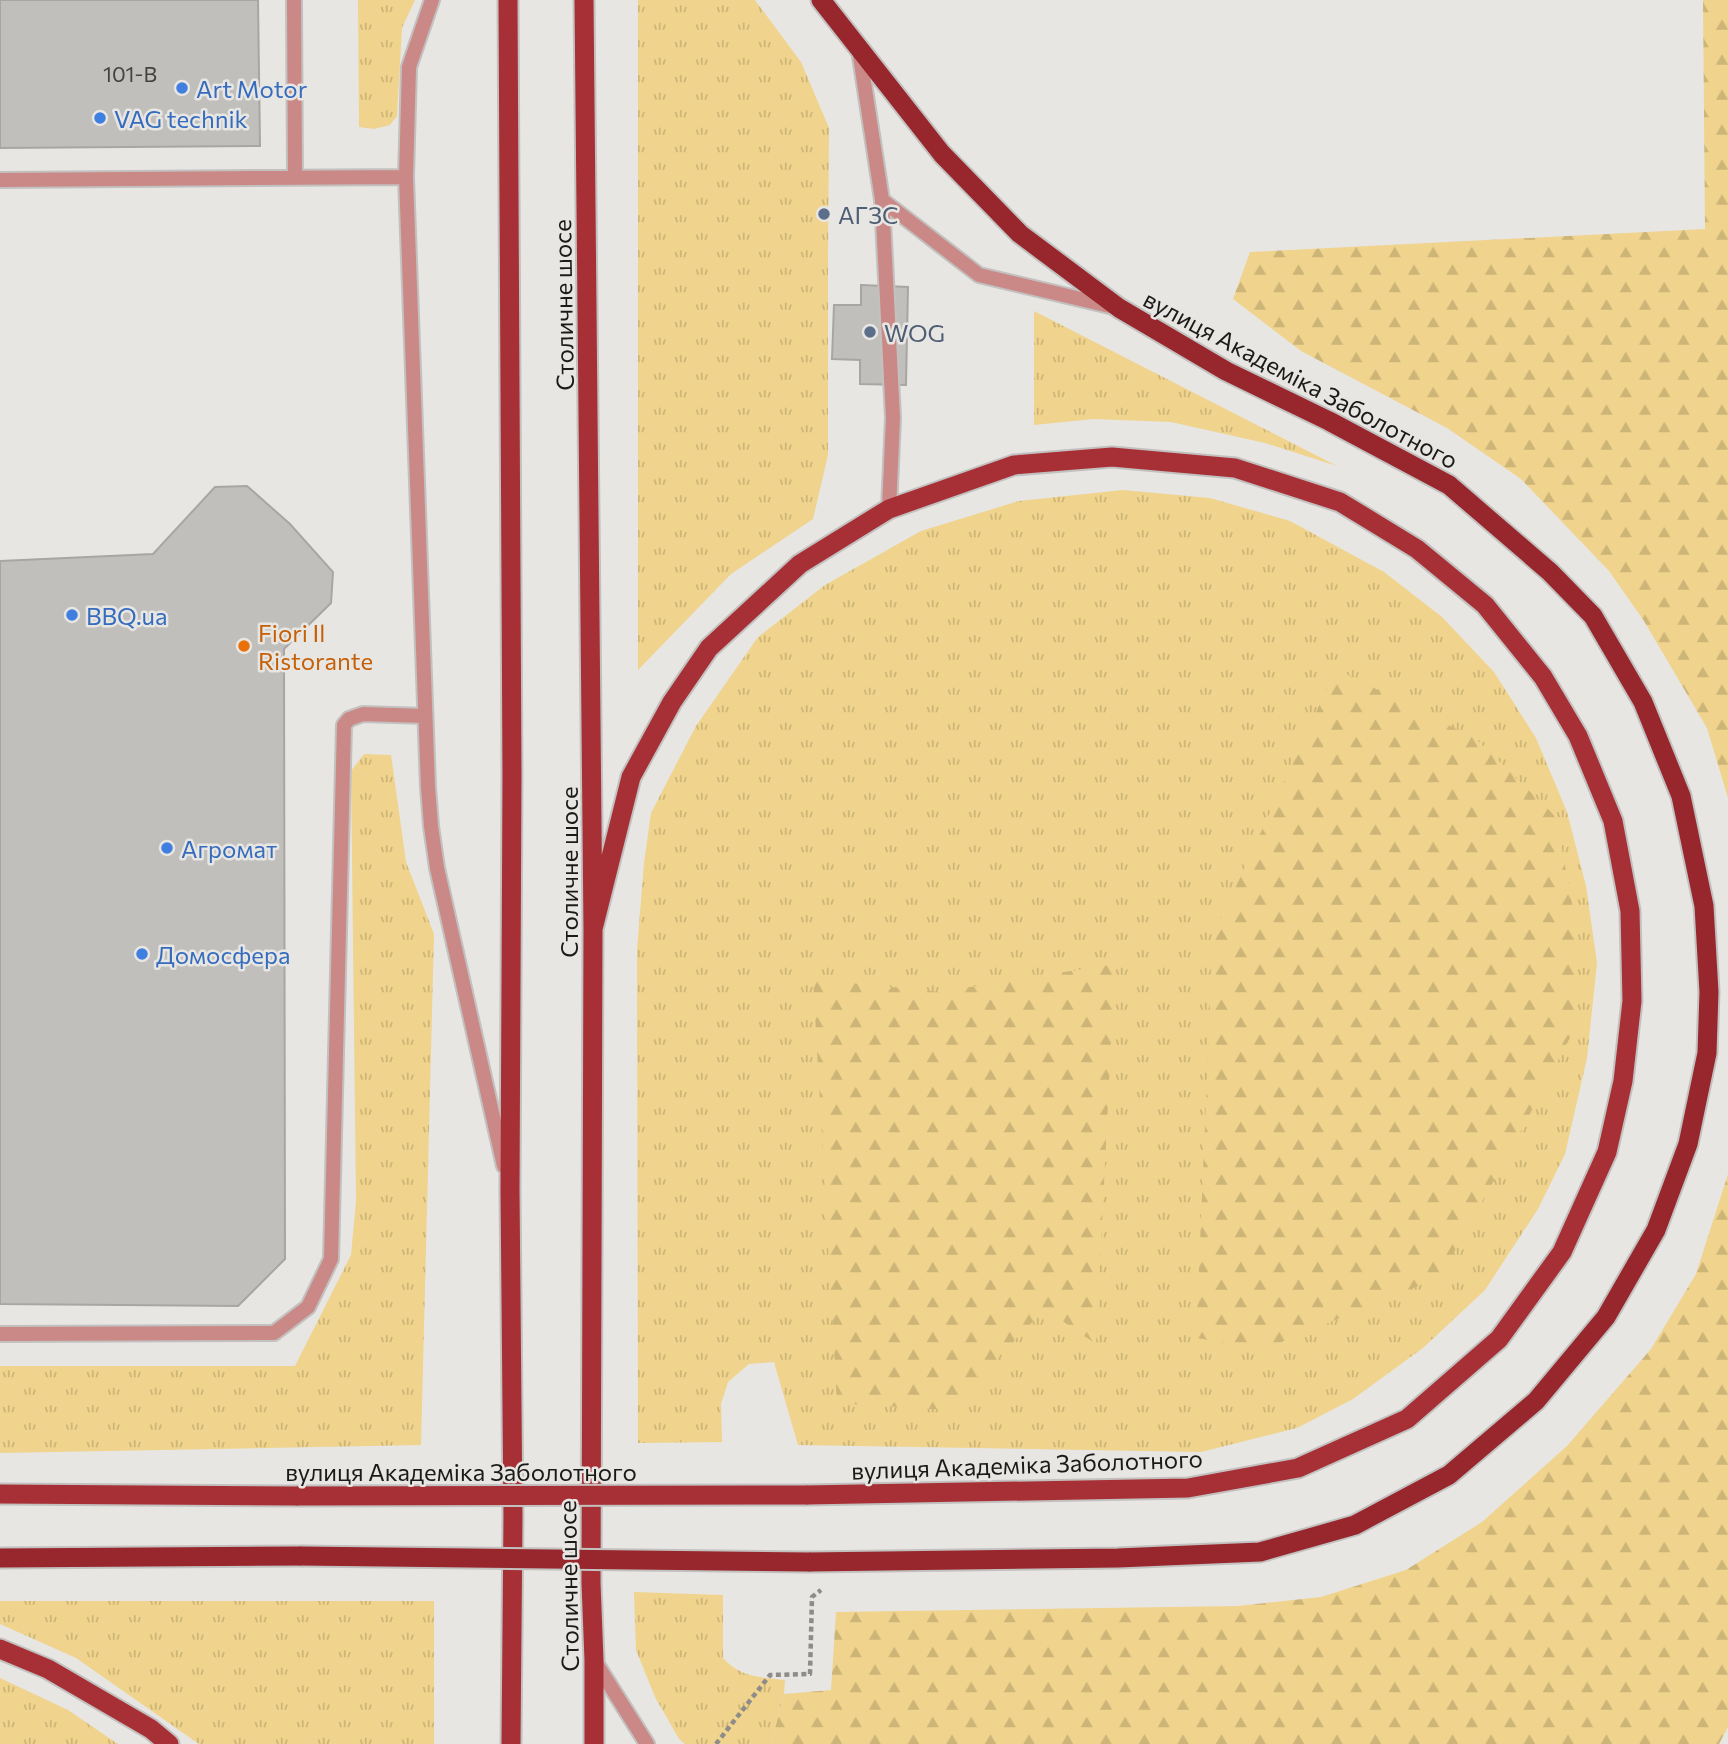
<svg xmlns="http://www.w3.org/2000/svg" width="1728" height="1744" font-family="Commissioner,sans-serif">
<defs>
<pattern id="grass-tufts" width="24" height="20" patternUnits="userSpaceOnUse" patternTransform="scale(1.75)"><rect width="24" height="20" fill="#f0d38c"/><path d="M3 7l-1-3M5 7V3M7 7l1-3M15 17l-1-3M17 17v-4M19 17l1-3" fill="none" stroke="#cdb578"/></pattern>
<pattern id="forest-firs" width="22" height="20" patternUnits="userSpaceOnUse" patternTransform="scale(1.75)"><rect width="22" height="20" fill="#f0d38c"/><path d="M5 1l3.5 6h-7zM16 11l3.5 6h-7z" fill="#cdb578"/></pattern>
</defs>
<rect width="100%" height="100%" fill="#e8e6e3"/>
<path fill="url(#grass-tufts)" d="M358,0H415L402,28L397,116L390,125L374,129L359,127Z
M638,0H755L801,62L829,128L828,257V455L813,519L731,574L638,670Z
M1034,311L1337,466L1265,443L1171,422L1093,419L1034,425Z
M1123,490L1210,498L1290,521L1384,572L1442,617L1494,672L1536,738L1567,812L1586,886L1597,963L1587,1058L1565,1154L1538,1209L1485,1290L1423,1348L1353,1399L1297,1428L1201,1452L798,1445L774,1362L749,1364L728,1382L721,1404L722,1442L638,1443L637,950L644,863L651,813L696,726L758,637L825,585L921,531L1019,501Z
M364,754L391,755L406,862L434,934L421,1445L0,1453V1366H295L351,1255L356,1201L351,771Z
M634,1592L723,1595V1658C741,1678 760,1677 785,1680L784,1694L771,1744H685L679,1739L655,1697L636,1650Z
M0,1601H434V1744H199L76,1658L0,1624Z
M0,1678L68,1710L118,1744H0Z"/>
<path fill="url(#forest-firs)" d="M1703,0H1728V798L1707,728L1644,621L1609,571L1521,479L1447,428L1301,351L1233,299L1250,252L1705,229Z
M1336,669L1476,739L1556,817L1579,940L1574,1030L1511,1150L1440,1277L1267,1348L1196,1338L1213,936Z
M1115,964L1096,1344L1045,1309L947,1410L837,1403L813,979L939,992Z
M1728,1174V1727L1719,1744H771L784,1694L831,1690L836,1612L1238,1606L1321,1597L1406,1570L1482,1522L1567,1446L1651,1349L1696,1274Z"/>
<path fill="#c1bfbc" stroke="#a8a6a3" stroke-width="2" d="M0,0H258L260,146L0,148Z
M861,285L908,287L906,385L860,384V360L832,359L834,305H861Z
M247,486L290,524L333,572L331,603L284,649L285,1259L238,1306L0,1304V561L153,554L215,487Z"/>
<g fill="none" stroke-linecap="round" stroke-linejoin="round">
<g stroke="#c3c1bf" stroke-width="18">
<path id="service" d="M294,0L295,177
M432,0L409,67L406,177L428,787L431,826L437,868L504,1166
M859,50L882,200L893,418L889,509
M0,180L406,177
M882,200L979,275L1114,307
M0,1334L274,1333L308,1307L331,1259L344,725L349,719L363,714L425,716
M594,1660L647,1744"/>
</g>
<g stroke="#c3c1bf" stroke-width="23">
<path id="primary" d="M508,0L512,776L510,1190L513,1516L511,1744
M584,0L593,929L591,1583L594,1660V1744
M593,929L631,777L672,702L709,648L800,564L889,509L1014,465L1112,457L1235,468L1340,502L1417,549L1485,605L1543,677L1578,736L1613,821L1630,911L1632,1001L1623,1081L1607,1152L1562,1252L1499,1339L1407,1419L1298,1468L1188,1488L806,1495
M0,1494L298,1496
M0,1649L48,1669L151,1729L169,1744"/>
</g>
<g stroke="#c3c1bf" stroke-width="23">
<path id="trunk" d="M0,1558L301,1556
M809,1562L1118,1558L1260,1552L1355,1525L1449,1475L1536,1401L1606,1317L1656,1230L1688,1144L1707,1053L1709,992L1704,906L1681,796L1643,702L1593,616L1550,572L1449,485L1329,421L1226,371L1119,308L1020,234L942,154L821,0"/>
</g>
<path stroke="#8d8c89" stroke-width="4.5" stroke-dasharray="5 3.5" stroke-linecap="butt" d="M716,1744L770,1675L810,1674L812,1597L821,1590"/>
<use href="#service" stroke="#ca8986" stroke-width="14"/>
<use href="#primary" stroke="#a63036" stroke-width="19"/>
<use href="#trunk" stroke="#97262d" stroke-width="19"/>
<g stroke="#c3c1bf" stroke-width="23" stroke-linecap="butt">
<path id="primary-bridge" d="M298,1496L806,1495"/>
</g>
<g stroke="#c3c1bf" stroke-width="23" stroke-linecap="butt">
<path id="trunk-bridge" d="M301,1556L809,1562"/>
</g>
<use href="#primary-bridge" stroke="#a63036" stroke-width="19"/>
<use href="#trunk-bridge" stroke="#97262d" stroke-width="19"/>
</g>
<g fill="#3f7fe0" stroke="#e8e6e3" stroke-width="2.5">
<circle cx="182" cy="88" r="7"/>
<circle cx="100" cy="118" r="7"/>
<circle cx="72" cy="615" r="7"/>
<circle cx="167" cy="848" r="7"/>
<circle cx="142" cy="954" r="7"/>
</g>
<g fill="#5c6f8a" stroke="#e8e6e3" stroke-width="2.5">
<circle cx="824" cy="214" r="7"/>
<circle cx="870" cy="332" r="7"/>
</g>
<circle fill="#e8710a" stroke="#e8e6e3" stroke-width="2.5" cx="244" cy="646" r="7"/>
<g text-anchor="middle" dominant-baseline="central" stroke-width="5" stroke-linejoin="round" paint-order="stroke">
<g font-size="21" fill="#444342">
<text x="130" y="73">101-В</text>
</g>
<g font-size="24" fill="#366cbe" stroke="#e8e6e3" text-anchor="start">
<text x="196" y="88">Art Motor</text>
<text x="114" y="118">VAG technik</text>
<text x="86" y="615">BBQ.ua</text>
<text x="181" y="848">Агромат</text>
<text x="156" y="954">Домосфера</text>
</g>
<g font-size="24" fill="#4e5e75" stroke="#e8e6e3" text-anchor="start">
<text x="838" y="214">АГЗС</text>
<text x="884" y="332">WOG</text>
</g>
<g font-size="24" fill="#1b1a19" stroke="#e8e6e3">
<text transform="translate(563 305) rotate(-91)">Столичне шосе</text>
<text transform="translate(1301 379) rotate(28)">вулиця Академіка Заболотного</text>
<text transform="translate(568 872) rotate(-90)">Столичне шосе</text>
<text transform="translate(1027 1464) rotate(-2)">вулиця Академіка Заболотного</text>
<text x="461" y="1471">вулиця Академіка Заболотного</text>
<text transform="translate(568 1586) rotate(-91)">Столичне шосе</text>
</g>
<g font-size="24" fill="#c56008" stroke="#e8e6e3" text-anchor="start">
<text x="258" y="632">Fiori Il<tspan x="258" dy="28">Ristorante</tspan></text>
</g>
</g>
</svg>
